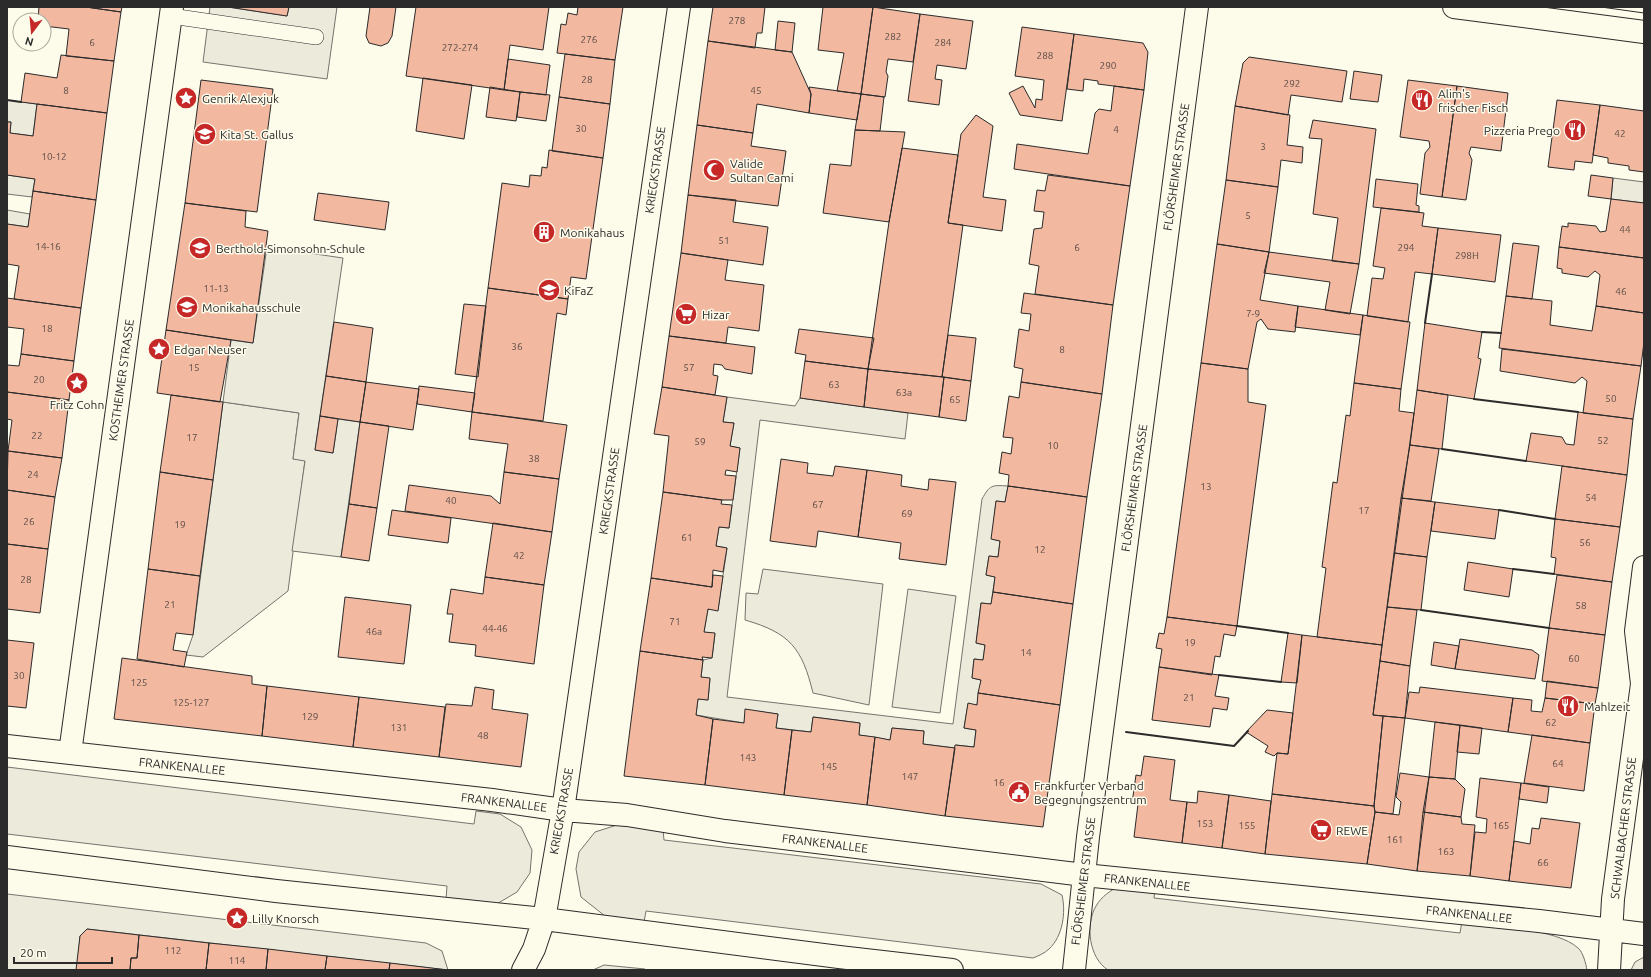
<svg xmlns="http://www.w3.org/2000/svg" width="1651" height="977" font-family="Ubuntu,sans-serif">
<rect width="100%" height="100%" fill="#fdfbea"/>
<path fill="#ecebdb" stroke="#74746e" d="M7,100L37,104L33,136L10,133L11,122H7Z
M7,175L35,179L32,197L7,194Z
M1613,178L1644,182V203L1611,199Z
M7,210L30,214L28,227L7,224Z
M727,397L795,406L800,398L908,413L905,439L760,420L727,697L953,724L982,499C990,485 991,485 1008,486L1005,502L996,501L992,539L1000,541L998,557L989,556L986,575L995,577L991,604L981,603L976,643L985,645L983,660L974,659L972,678L981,680L977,705L968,704L964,728L976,730L974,747L956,745L955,748L923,744L924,731L892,728L890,740L859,735L860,723L813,717L811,732L776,728L778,714L746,710L744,723L696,715L698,699L708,700L710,679L701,677L703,660L712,658L715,634L704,632L708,609L718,610L727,548L716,546L719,527L729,528L740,448L730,446L734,423L723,422Z
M223,402L299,413L293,459L305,460L288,591L203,657L186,655L193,635Z
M763,569L883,584L869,705L813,693C802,648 790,633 745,620L746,593L758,594Z
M908,589L956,596L940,713L892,707Z
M7,767L474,824L476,811L500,814L521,827L532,850L530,873L517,892L495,905L446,900L447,886L7,834Z
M617,825L663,830L664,840L1041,884L1062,895C1066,912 1063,936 1049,949C1045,953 1038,956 1033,958L646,911L644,922L605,916L581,897L576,869L579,852L595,832Z
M1119,886L1155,889L1154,898L1460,933L1462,921C1490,925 1558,929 1578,948C1583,952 1586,964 1587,970H1108C1089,958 1085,925 1096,906C1102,896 1110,891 1119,886Z
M7,894L426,943L442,951L448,970L87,929L80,936L77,970H7Z
M1644,957V970H1631L1635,962Z
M604,965L645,969V970H593Z"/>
<path fill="#eceadb" stroke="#74746e" d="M210,7H228L287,16L289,7H337L327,79L203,62Z
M267,247L343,258L315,450L333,453L338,419L360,422L341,557L292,551L305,461L293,459L299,413L223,402L231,340L253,343Z"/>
<path fill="#f2b8a0" stroke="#2b2b2b" d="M39,7H86L121,12L114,61L66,56L69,29L44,26V20H38Z
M86,7H122L121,12Z
M228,7H289L287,16Z
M370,7H396L392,36L388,43L381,46L369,43L366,36Z
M416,7H549L543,50L510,45L504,90L406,76Z
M578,7H623L615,60L557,53L561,24L566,25L568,13L577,15Z
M713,7H765L762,33H757L755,48L708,41Z
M823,7H873L861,94L837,91L844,53L818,50Z
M873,7L920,14L913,62L888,59L886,72L888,76L885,97L861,94Z
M920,14L973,21L966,69L937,65L935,79L942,80L939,105L908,101Z
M778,21L795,23L792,52L775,50Z
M1022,27L1074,34L1062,121L1020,115L1009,93L1023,86L1035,108L1036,99L1042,100L1044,80L1015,76Z
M1074,34L1143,43L1148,52L1144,90L1098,84V81L1084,79L1083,91L1067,89Z
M708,41L792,52L811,94L809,113L757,104L753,133L697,125Z
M565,54L615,60L610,104L559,97Z
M61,55L114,61L107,113L21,102L25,73L57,78Z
M1249,57L1347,71L1342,102L1291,95L1288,115L1235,106L1243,63Z
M508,59L550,65L546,95L504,90Z
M1354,71L1382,75L1378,102L1350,99Z
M423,78L472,85L464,139L416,131Z
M201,80L273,89L257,212L185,203Z
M1408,80L1457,86L1442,197L1420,194L1425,153L1430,147L1429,141L1400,137Z
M1114,86L1144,90L1130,186L1014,169L1017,144L1088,154L1095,113L1099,109L1111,111Z
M1457,86L1508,93L1501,151L1471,147L1469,153L1472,160L1466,200L1442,197Z
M490,87L520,92L516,121L486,117Z
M809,87L861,94L857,120L809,113L811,94Z
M520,92L550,95L546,121L517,117Z
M861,94L884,97L880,131L855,130Z
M559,97L610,104L603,158L552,151Z
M1557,100L1600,105L1592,163L1575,161L1574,170L1548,167Z
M37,104L107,113L96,200L33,191L35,179L7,175V122H11L10,133L33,136Z
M1600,105L1644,111V172L1629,170V166L1608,163V158L1593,155Z
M1235,106L1290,115L1287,145L1303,147L1302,163L1281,160L1278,187L1226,180Z
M976,115L993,126L983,197L1006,200L1002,231L948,223L961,134Z
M1313,120L1376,129L1359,264L1332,261L1338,218L1313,214L1322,139L1309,138Z
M697,125L753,133L751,146L786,151L778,206L688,195Z
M855,130L905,132L889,222L823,213L830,164L851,166Z
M902,148L958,155L948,223L963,225L942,377L868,369L889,222Z
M549,150L603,158L586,279L571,277L568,299L488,288L502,183L529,187L530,175L541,176L542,167L547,168Z
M1048,175L1130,186L1113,305L1035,294L1039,266L1029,264L1034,229L1042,228L1044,212L1034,211L1037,190L1045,191Z
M1591,175L1613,178L1611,199L1588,196Z
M1376,179L1418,184L1416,205L1419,206V212L1373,207Z
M1226,180L1278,187L1269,252L1217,244Z
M33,191L96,200L81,308L14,299L19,266L7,264V224L28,227Z
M318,193L389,202L385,230L314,220Z
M688,195L736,200L733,222L768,227L763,265L681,253Z
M1611,199L1644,203V258L1559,247L1562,226L1568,227V223L1596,226L1600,232L1606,231Z
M185,203L246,211L245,227L268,231L253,343L166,330Z
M1381,208L1424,213L1422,226L1438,228L1432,274L1415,272L1408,322L1367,316L1372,278L1383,279L1385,268L1373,266Z
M1438,228L1501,235L1495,282L1432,274Z
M1513,243L1539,246L1532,299L1506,296Z
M1217,244L1269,252L1260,300L1298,306L1295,332L1268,329L1261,319L1257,322L1248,369L1201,363Z
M1559,247L1644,258V313L1596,306L1600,275L1595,271L1588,277L1562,273V269L1557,268Z
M1269,252L1359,264L1350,314L1325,310L1330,282L1264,273Z
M681,253L728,260L725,280L764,285L759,331L728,327L726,343L669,336Z
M488,288L568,299L566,315L557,313L543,421L472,412Z
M1024,293L1113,305L1102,394L1021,382L1023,369L1014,367L1019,329L1029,331L1031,314L1021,313Z
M1506,296L1552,301L1550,325L1592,331L1596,306L1644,313V342L1641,366L1499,348Z
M7,298L81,308L74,361L21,354L24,329L7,327Z
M464,304L486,306L478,377L455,374Z
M1298,306L1363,315L1360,335L1295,327Z
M1363,315L1410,322L1401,389L1354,383Z
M334,322L373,328L366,382L326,376Z
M1425,323L1482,332L1478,358L1481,359L1474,399L1417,390Z
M799,329L874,338L868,369L805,361L806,355L795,353Z
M166,330L231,340L220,402L157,393Z
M948,335L976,338L971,381L942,377Z
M669,336L755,347L752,374L725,369L722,365L714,364L713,375L718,376L715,395L662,387Z
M1502,349L1641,366L1633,419L1583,413L1587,381L1582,377L1575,383L1500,371Z
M21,354L74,361L69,400L7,392V365L19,366Z
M805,361L868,369L864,407L800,398Z
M1201,363L1248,369V402L1266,405L1237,626L1167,617Z
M868,369L944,377L939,417L864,407Z
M326,376L366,382L360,422L320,416Z
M944,377L971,381L966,421L939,417Z
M366,382L419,389L413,430L360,422Z
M1021,382L1102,394L1087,497L1008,486L1009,475L999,473L1002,452L1011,454L1013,438L1003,437L1009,396L1019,398Z
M1354,383L1401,389L1399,411L1414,413L1382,645L1317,637L1326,568L1322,567L1333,482L1337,483L1346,415L1350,416Z
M419,386L475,393L472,412L417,404Z
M662,387L727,397L723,422L734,423L730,446L740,448L737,472L726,470L725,475L736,476L733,500H722L663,492L669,436L654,434Z
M1417,390L1448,395L1442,449L1410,445Z
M7,392L69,400L62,458L8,451L12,420L7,419Z
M171,395L223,402L213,480L160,472Z
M472,412L567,425L559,479L504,472L508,444L469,439Z
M1578,412L1633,419L1627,475L1526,461L1531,433L1562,437L1566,444L1574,445Z
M320,416L338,419L333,453L315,450Z
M360,422L389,426L377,508L349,504Z
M1410,445L1439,449L1431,501L1401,498Z
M8,451L62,458L55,497L7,490Z
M781,459L808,463L807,473L833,476L835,466L867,470L858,537L818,531L816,547L770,541Z
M1562,466L1627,475L1620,527L1555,519Z
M867,470L902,475L901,486L928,490L929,479L956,482L946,565L899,559L901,543L858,537Z
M160,472L213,480L200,576L148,569Z
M504,472L559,479L552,532L405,511L409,485L491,496L500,504Z
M1008,486L1087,497L1073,604L993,592L995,577L986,575L989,556L998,557L1000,541L991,539L996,501L1005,502Z
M7,490L55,497L48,549L7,544Z
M663,492L722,500L721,504L732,505L729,528L719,527L716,546L727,548L723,572L713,570L712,587L651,578Z
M1401,498L1435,502L1427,557L1394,553Z
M1435,502L1499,510L1495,539L1431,531Z
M349,504L377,508L369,561L341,557Z
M392,510L451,518L448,543L388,535Z
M1555,519L1620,527L1612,582L1554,574L1556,558L1551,557Z
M493,523L552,532L544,585L485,577Z
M7,544L48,549L40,613L7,609Z
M1394,553L1427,557L1421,610L1387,607Z
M1468,562L1513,569L1509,597L1464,590Z
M148,569L200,576L193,635L176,633L173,650L187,652L184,667L137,659Z
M713,575L723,576L718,611L708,609L704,632L715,633L712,658L702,657L703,660L640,651L651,578L712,587Z
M1557,575L1612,582L1605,635L1549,628Z
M485,577L544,585L534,664L475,656L476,645L449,642L453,614H447L451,589L483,594Z
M993,592L1073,604L1060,705L978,693L981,680L972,678L974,659L983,660L985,645L976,643L981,603L991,604Z
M345,597L411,605L404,664L338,657Z
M1387,607L1417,610L1410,666L1380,661Z
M1167,617L1237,626L1235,636L1224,634L1220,657L1215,656L1212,675L1159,667L1162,649L1156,648L1159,633L1164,634Z
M1549,628L1605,635L1598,688L1542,681Z
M1288,633L1302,635L1297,683L1281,682Z
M1302,635L1382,645L1373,715L1383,716L1374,806L1272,794L1277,753L1288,754Z
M1460,639L1532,650L1539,655L1535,679L1455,669Z
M7,640L34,643L26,708L7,706Z
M1434,642L1459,646L1455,669L1431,665Z
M640,651L703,660L701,677L710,678L708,700L698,699L696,715L713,719L705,785L624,776Z
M122,658L252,676V684L267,686L262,736L114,719Z
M1380,661L1410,666L1405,718L1373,715Z
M1159,667L1219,675L1215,696L1229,698L1227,710L1213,708L1210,727L1152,720Z
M1547,681L1598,688L1595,704L1545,698Z
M267,686L359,697L353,747L262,736Z
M475,687L494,690L492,709L528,714L521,767L439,757L446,704L472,706Z
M1420,687L1513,698L1508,732L1405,718L1409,692L1419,693Z
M978,693L1060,705L1043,827L945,816L955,745L974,747L976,730L964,728L968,703L977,705Z
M359,697L445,707L439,757L353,747Z
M1513,698L1532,700L1531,711L1542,712L1545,698L1595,704L1590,743L1508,732Z
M745,709L778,714L776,728L792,730L784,795L705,785L713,719L744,723Z
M1267,710L1293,713L1288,754L1277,753L1274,756L1265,752L1268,746L1246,732Z
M1383,716L1405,718L1393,814L1375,812L1374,806Z
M813,717L860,723L859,735L875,737L867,805L784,795L792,730L811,732Z
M1435,722L1460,725L1455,779L1429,777Z
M1460,725L1482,728L1479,754L1457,752Z
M892,728L924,731L923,744L955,748L945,816L867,805L875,737L890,740Z
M1532,735L1590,743L1584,791L1524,783Z
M1144,756L1175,760L1170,800L1187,802L1182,843L1134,837L1138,804L1132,803L1136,775L1141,776Z
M1400,773L1429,777L1417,871L1367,864L1375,812L1399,815L1401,802L1396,797Z
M1429,777L1455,779L1465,789L1461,817L1423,812Z
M1480,778L1521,783L1509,881L1470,876L1475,832L1486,833L1487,819L1476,817Z
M1521,783L1549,787L1547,803L1519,799Z
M1198,791L1229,795L1222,848L1182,843L1187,802L1197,803Z
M1272,794L1374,806L1375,812L1367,864L1265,854Z
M1229,795L1271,801L1265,854L1222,848Z
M1423,812L1461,817L1462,824L1475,825L1470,876L1417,871Z
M1541,818L1580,823L1571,888L1509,881L1514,841L1530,844L1532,828L1539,829Z
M87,929L139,935L137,958H131L130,970H76L80,936Z
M139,935L209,943L206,970H130L131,958H137Z
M209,943L268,949L266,970H206Z
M268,949L327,956L325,970H266Z
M327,956L390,963L389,970H325Z
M390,963L448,970H389Z"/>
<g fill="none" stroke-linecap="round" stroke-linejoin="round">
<g stroke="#2b2b2b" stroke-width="16">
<path id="service" d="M171,16L316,37"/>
</g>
<g stroke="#2b2b2b" stroke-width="24">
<path id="minor" d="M7,746L492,800L563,810L627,815L725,831L1084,875L1539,921L1644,934
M70,753L172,7
M7,857L276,891L544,919L839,957L952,970
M523,970L534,949L544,919L563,810L679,7
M1074,970L1088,837L1197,7
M1609,970L1613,899L1642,684L1636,631L1644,567"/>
</g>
<g stroke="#2b2b2b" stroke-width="24">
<path id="primary" d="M1454,7L1644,32"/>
</g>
<use href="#service" stroke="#fdfbea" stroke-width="15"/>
<use href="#minor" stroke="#fdfbea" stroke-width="22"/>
<use href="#primary" stroke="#fdfbea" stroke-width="22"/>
<path stroke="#2b2b2b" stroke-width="1" d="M1601,7L1644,13"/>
<path stroke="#2b2b2b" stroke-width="2" d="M7,100L21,102
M1425,323L1432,274
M1482,332L1501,333
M1474,399L1578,412
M1442,449L1526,461
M1499,510L1555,519
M1513,569L1554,574
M1421,610L1549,628
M1237,626L1288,633
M1219,675L1281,682
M1126,732L1234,746L1248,731"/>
</g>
<defs>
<g id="sight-disc" transform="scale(1.15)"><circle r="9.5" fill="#c62828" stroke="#fdfbea"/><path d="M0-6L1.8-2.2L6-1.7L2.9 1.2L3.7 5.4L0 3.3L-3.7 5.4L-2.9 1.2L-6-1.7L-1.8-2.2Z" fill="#fff"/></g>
<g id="restaurant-disc" transform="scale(1.15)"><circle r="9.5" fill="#c62828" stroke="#fdfbea"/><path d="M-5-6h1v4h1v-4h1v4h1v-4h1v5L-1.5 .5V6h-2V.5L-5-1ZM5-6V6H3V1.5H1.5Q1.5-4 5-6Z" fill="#fff"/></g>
<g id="school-disc" transform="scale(1.15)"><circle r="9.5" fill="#c62828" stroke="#fdfbea"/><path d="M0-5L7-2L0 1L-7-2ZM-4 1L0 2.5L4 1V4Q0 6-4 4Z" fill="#fff"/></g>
<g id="mosque-disc" transform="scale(1.15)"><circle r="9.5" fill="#c62828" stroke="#fdfbea"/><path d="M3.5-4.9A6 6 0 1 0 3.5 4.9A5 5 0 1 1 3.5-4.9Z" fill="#fff"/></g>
<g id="building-disc" transform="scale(1.15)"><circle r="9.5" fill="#c62828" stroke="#fdfbea"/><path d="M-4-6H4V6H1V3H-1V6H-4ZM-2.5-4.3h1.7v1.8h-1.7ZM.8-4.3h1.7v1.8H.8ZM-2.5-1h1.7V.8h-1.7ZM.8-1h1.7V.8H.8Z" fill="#fff"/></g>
<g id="supermarket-disc" transform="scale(1.15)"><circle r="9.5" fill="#c62828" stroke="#fdfbea"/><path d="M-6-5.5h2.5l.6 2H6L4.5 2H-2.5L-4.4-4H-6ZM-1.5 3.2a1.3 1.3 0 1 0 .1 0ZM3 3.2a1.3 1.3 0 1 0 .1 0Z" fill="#fff"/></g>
<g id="civic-disc" transform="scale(1.15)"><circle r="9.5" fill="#c62828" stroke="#fdfbea"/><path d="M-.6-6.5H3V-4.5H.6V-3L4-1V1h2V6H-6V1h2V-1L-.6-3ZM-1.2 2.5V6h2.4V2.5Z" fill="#fff"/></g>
</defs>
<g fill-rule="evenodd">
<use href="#sight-disc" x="186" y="98"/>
<use href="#restaurant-disc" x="1422" y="100"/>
<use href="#restaurant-disc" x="1575" y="130"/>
<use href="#school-disc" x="205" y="134"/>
<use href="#mosque-disc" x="714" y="170"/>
<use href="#building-disc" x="544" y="232"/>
<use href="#school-disc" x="200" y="248"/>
<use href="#school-disc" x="549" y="290"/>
<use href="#school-disc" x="187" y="307"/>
<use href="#supermarket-disc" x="686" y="314"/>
<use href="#sight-disc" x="159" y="349"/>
<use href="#sight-disc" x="77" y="383"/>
<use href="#restaurant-disc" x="1568" y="706"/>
<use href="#civic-disc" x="1019" y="792"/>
<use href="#supermarket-disc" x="1321" y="830"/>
<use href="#sight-disc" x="237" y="918"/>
</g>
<g text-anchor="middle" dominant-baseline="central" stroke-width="3" stroke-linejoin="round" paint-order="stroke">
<g font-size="10" fill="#5d4e48">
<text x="737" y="20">278</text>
<text x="893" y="36">282</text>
<text x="589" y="39">276</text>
<text x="92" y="42">6</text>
<text x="943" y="42">284</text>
<text x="460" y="47">272-274</text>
<text x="1045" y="55">288</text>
<text x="1108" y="65">290</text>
<text x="587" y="79">28</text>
<text x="1292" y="83">292</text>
<text x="66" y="90">8</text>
<text x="756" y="90">45</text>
<text x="581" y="128">30</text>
<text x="1116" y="129">4</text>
<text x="1620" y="133">42</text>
<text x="1263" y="146">3</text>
<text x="54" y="156">10-12</text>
<text x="1248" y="215">5</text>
<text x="1625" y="229">44</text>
<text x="724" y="240">51</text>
<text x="48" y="246">14-16</text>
<text x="1077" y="247">6</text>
<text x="1406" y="247">294</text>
<text x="1467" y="255">298H</text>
<text x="216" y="288">11-13</text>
<text x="1621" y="291">46</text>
<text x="1253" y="313">7-9</text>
<text x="47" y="328">18</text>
<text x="517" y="346">36</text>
<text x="1062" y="349">8</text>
<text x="194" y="367">15</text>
<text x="689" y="367">57</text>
<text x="39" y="379">20</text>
<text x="834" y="384">63</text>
<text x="904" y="392">63a</text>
<text x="1611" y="398">50</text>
<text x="955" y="399">65</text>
<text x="37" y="435">22</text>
<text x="192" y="437">17</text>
<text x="1603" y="440">52</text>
<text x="700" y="441">59</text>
<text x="1053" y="445">10</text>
<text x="534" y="458">38</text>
<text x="33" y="474">24</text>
<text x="1206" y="486">13</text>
<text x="1591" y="497">54</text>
<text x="451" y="500">40</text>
<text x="818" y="504">67</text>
<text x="1364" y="510">17</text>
<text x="907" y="513">69</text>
<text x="29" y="521">26</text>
<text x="180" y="524">19</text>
<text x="687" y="537">61</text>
<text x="1585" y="542">56</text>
<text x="1040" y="549">12</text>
<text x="519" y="555">42</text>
<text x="26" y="579">28</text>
<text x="170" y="604">21</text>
<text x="1581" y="605">58</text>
<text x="675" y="621">71</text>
<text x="495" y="628">44-46</text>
<text x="374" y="631">46a</text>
<text x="1190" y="642">19</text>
<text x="1026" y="652">14</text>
<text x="1574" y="658">60</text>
<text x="19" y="675">30</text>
<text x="139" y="682">125</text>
<text x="1189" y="697">21</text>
<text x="191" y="702">125-127</text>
<text x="310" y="716">129</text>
<text x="1551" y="722">62</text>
<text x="399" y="727">131</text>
<text x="483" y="735">48</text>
<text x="748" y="757">143</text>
<text x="1558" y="763">64</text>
<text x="829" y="766">145</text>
<text x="910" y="776">147</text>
<text x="999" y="782">16</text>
<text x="1205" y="823">153</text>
<text x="1247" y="825">155</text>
<text x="1501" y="825">165</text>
<text x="1395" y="839">161</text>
<text x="1446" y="851">163</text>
<text x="1543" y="862">66</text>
<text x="173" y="950">112</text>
<text x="237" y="960">114</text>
</g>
<g font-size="12" fill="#2b2b2b" stroke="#fdfbea" text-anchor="start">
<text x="1438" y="93">Alim's<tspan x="1438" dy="14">frischer Fisch</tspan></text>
<text x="202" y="98">Genrik Alexjuk</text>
<text x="1560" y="130" text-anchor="end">Pizzeria Prego</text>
<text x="220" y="134">Kita St. Gallus</text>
<text x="730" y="163">Valide<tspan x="730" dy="14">Sultan Cami</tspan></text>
<text x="560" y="232">Monikahaus</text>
<text x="216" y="248">Berthold-Simonsohn-Schule</text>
<text x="564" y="290">KiFaZ</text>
<text x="202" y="307">Monikahausschule</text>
<text x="702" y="314">Hizar</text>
<text x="174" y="349">Edgar Neuser</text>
<text x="77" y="404" text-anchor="middle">Fritz Cohn</text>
<text x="1584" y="706">Mahlzeit</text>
<text x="1034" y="785">Frankfurter Verband<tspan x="1034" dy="14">Begegnungszentrum</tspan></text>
<text x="1336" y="830">REWE</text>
<text x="252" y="918">Lilly Knorsch</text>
</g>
<g font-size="12" fill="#2b2b2b" stroke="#fdfbea">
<text transform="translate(1176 167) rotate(-82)">FLÖRSHEIMER STRASSE</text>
<text transform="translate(655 170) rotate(-82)">KRIEGKSTRASSE</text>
<text transform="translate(121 380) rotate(-82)">KOSTHEIMER STRASSE</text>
<text transform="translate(1134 488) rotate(-82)">FLÖRSHEIMER STRASSE</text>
<text transform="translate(609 491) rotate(-82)">KRIEGKSTRASSE</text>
<text transform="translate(182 766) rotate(6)">FRANKENALLEE</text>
<text transform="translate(504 802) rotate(7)">FRANKENALLEE</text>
<text transform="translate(561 811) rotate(-80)">KRIEGKSTRASSE</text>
<text transform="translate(1623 828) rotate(-83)">SCHWALBACHER STRASSE</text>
<text transform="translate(825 843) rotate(7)">FRANKENALLEE</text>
<text transform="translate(1083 881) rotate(-83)">FLÖRSHEIMER STRASSE</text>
<text transform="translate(1147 882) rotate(6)">FRANKENALLEE</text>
<text transform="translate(1469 914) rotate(6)">FRANKENALLEE</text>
</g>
</g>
<rect width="1651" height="977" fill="none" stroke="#2b2b2b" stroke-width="16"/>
<g transform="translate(32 32) rotate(196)"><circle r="19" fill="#fdfbea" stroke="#a9a89e"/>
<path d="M0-3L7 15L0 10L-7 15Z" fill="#c62828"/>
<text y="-6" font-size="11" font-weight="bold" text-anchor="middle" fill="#2b2b2b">N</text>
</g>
<path d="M14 957v6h98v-6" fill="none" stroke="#2b2b2b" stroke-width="2"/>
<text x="20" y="957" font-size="12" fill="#2b2b2b" stroke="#fdfbea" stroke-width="3" paint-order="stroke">20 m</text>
</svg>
